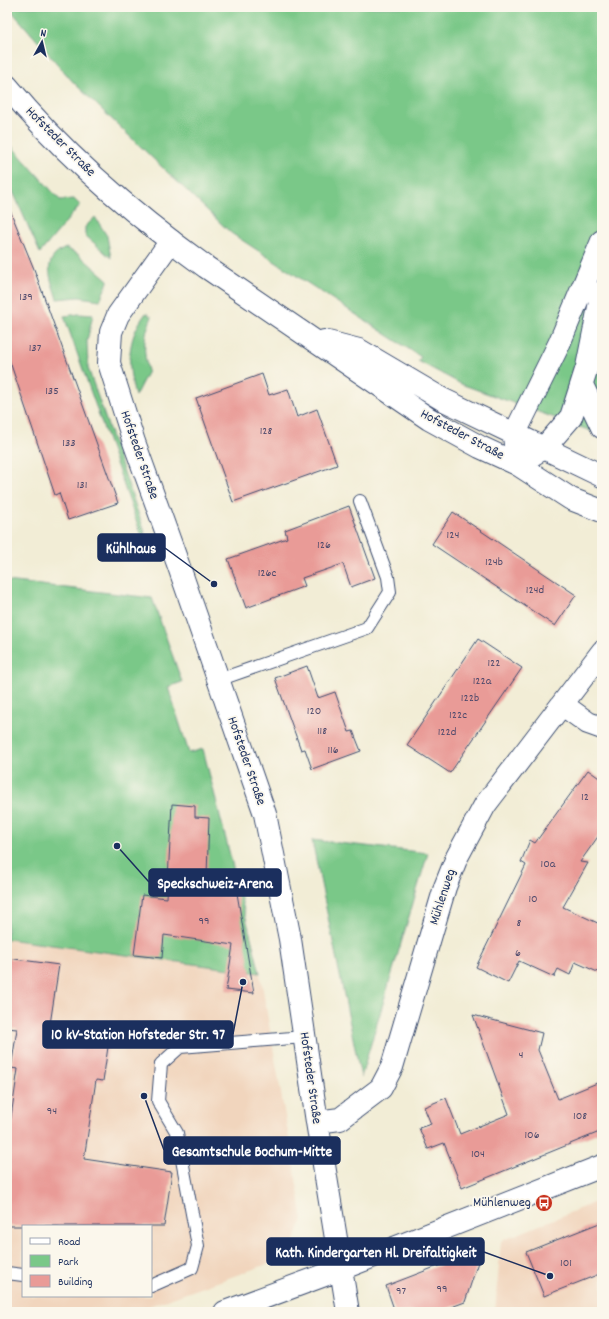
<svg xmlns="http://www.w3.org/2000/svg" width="609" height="1319" font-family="Dekko,sans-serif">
<rect width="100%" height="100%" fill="#fbf7ec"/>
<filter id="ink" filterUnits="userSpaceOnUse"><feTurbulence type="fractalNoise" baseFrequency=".025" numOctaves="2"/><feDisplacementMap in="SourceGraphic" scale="8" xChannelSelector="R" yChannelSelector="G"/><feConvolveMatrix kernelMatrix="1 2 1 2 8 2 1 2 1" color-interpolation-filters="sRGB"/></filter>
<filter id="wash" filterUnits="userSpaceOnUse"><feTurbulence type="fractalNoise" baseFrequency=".012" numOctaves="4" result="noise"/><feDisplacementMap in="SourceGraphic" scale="16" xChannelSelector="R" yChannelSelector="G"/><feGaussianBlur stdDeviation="0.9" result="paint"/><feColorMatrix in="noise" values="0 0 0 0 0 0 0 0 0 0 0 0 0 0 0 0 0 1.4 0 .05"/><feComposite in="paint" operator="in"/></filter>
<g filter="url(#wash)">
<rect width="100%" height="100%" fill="#f2edd6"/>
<path fill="#f1d5bd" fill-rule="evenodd" d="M7,939L260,973L303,1219L287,1257L133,1312H7ZM23,1226H151V1296H23Z
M598,1201L602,1211V1312H495L501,1241Z"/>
<path fill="#7ac888" stroke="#4a7c73" d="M8,7H602V435L461,384L418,361L421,357L231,233L74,83Z
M7,141L60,200L74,199L80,205L40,253L7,178Z
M95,217L107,236L111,258L85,235V227Z
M66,248L79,255L108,280V282L100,300L79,297L57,299C51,279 40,259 66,248Z
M146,313L152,317C143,335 143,352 148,371L135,396C127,366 126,339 146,313Z
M79,314L93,315L87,341L88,368L145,533L141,534L64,316Z
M7,581L152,598L182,682L168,687L189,753L203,749L260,973L7,939Z
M312,840L428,853L361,1077Z"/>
<g id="blocks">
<path fill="#e99b97" d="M7,203L34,269L118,503L68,520L59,493L55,495L7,353Z
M262,374L269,395L288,389L297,417L317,409L337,465L233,502L196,398Z
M349,506L375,578L351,587L343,564L302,578L305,586L246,608L228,559L287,538L285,530Z
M453,512L576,595L555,626L432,544Z
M478,639L522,668L450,773L407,745Z
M307,666L318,698L335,692L349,732L353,731L361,751L312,769L305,749L301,750L275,678Z
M588,770L602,780V831L580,862L588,863L563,907L602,925V974L575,962L570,975L558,969L554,977L519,961L508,983L476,967L526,865L521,862L530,840L535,843Z
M172,804L195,806V817L209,818L207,875L233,870L254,993L226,990L233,945L164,935L162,958L134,955L142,895L167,898Z
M7,958L59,965L49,1031L109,1040L103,1081L96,1080L84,1159L172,1172L164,1226H7V1144L18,1069L11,1068L17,1029L7,1028Z
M473,1015L542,1033L538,1050L558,1099L602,1081V1131L462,1188L444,1143L428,1149L419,1128L431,1124L424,1107L446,1098L460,1134L509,1114Z
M602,1222V1273L544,1296L526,1252Z
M461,1257L478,1262L465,1302L438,1312H395L386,1286Z"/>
</g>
</g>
<g filter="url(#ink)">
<use href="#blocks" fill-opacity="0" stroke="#3b4c70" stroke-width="1"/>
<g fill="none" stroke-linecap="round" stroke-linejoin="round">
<g stroke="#3b4c70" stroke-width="14">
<path id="service" d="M218,680L367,628L390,592L388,577L360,501
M7,1273L23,1275
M151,1286L192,1268L198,1246L177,1133L158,1101L161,1064L180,1047L304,1037"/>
</g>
<g stroke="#3b4c70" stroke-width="24">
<path id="minor" d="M171,241L118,315L111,332L109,363L134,442L178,564L265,814L290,939L317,1122L348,1312
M563,705L588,723L602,728
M317,1122L340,1119L381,1088L392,1067L445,887L457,857L485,805L602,652
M225,1312L341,1269L602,1166"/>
</g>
<g stroke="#3b4c70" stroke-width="24">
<path id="tertiary" d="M7,86C64,155 134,215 206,267L429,419L480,447L517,464L571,499L602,511
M324,341L359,350L442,399L602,476"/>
</g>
<g stroke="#3b4c70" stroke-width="24">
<path id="motorway" d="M602,241L559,344L514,435L517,464L544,448L571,417L587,367L602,292
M582,385L602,427"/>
</g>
<use href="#service" stroke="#fff" stroke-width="12"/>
<use href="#minor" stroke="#fff" stroke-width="22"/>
<use href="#tertiary" stroke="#fff" stroke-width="22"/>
<use href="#motorway" stroke="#fff" stroke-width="22"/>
</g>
</g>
<defs>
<g id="bus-disc" transform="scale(0.9)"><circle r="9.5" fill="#c8321e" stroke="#fbf7ec"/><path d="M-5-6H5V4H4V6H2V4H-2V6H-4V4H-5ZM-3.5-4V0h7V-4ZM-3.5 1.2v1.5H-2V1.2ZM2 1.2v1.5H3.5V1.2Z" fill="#fff"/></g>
</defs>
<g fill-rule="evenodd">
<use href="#bus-disc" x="544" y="1203"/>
</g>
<g text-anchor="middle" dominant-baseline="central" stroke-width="3.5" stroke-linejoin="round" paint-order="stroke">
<g font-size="12" fill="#4e4a6c">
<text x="26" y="297">139</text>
<text x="35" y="348">137</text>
<text x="52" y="391">135</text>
<text x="266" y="431">128</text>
<text x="69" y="443">133</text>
<text x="82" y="485">131</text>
<text x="453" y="535">124</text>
<text x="324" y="545">126</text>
<text x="494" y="562">124b</text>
<text x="267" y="573">126c</text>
<text x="535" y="590">124d</text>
<text x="494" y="663">122</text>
<text x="482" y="681">122a</text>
<text x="470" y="698">122b</text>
<text x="314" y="711">120</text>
<text x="458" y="715">122c</text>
<text x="322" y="731">118</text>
<text x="447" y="732">122d</text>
<text x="333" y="750">116</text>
<text x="585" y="797">12</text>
<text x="548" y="864">10a</text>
<text x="533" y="899">10</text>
<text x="204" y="921">99</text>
<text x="519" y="923">8</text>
<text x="518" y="953">6</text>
<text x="521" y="1055">4</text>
<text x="52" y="1111">94</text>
<text x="580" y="1116">108</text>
<text x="532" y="1135">106</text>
<text x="478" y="1154">104</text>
<text x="566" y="1263">101</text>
<text x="442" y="1289">99</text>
<text x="401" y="1291">97</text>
</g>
<g font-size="14" fill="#1b2f5e" stroke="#fbf7ec">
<text transform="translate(60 142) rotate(45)">Hofsteder Straße</text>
<text transform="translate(462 435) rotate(28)">Hofsteder Straße</text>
<text transform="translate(139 455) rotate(71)">Hofsteder Straße</text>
<text transform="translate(246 761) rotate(71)">Hofsteder Straße</text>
<text transform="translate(443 897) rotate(-72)">Mühlenweg</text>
<text transform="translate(310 1078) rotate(82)">Hofsteder Straße</text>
</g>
<g font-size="14" fill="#1b2f5e" stroke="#fbf7ec" text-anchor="end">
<text x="531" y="1203">Mühlenweg</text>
</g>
</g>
<path fill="none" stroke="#1b2f5e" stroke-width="1.5" d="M214 584L165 548M117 846L149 882M243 982L233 1034M144 1096L164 1150M550 1276L484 1252"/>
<g fill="#1b2f5e" stroke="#fbf7ec" stroke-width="1.5">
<circle cx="214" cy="584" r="4"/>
<circle cx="117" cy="846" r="4"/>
<circle cx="243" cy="982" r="4"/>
<circle cx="144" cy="1096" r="4"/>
<circle cx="550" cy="1276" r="4"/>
</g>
<g fill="#1b2f5e" stroke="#1b2f5e" stroke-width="1.5">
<rect x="98" y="534" width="67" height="27" rx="4"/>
<rect x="149" y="869" width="132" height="27" rx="4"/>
<rect x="43" y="1021" width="190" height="27" rx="4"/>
<rect x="164" y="1137" width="176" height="27" rx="4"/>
<rect x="267" y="1238" width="217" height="27" rx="4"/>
</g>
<g font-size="15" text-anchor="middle" font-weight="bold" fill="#fff">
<text x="131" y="553">Kühlhaus</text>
<text x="215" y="888">Speckschweiz-Arena</text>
<text x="138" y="1039">10 kV-Station Hofsteder Str. 97</text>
<text x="252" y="1156">Gesamtschule Bochum-Mitte</text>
<text x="376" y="1257">Kath. Kindergarten Hl. Dreifaltigkeit</text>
</g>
<rect width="609" height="1319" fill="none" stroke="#fbf7ec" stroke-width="24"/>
<rect x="22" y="1225" width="130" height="72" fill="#fbf7ec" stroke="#a1a7b3"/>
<rect x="30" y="1238" width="20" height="6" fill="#ffffff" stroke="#a1a7b3"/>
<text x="58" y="1245" font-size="12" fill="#1b2f5e">Road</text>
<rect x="30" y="1255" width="20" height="12" fill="#7ac888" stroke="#a1a7b3"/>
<text x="58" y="1265" font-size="12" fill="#1b2f5e">Park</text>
<rect x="30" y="1275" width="20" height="12" fill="#e99b97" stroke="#a1a7b3"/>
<text x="58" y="1285" font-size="12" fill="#1b2f5e">Building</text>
<g transform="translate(42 42) rotate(8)" stroke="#fbf7ec" stroke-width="3" paint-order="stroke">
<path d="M0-3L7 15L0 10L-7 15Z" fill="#1b2f5e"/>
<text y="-6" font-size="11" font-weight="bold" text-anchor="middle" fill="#1b2f5e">N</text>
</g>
</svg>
